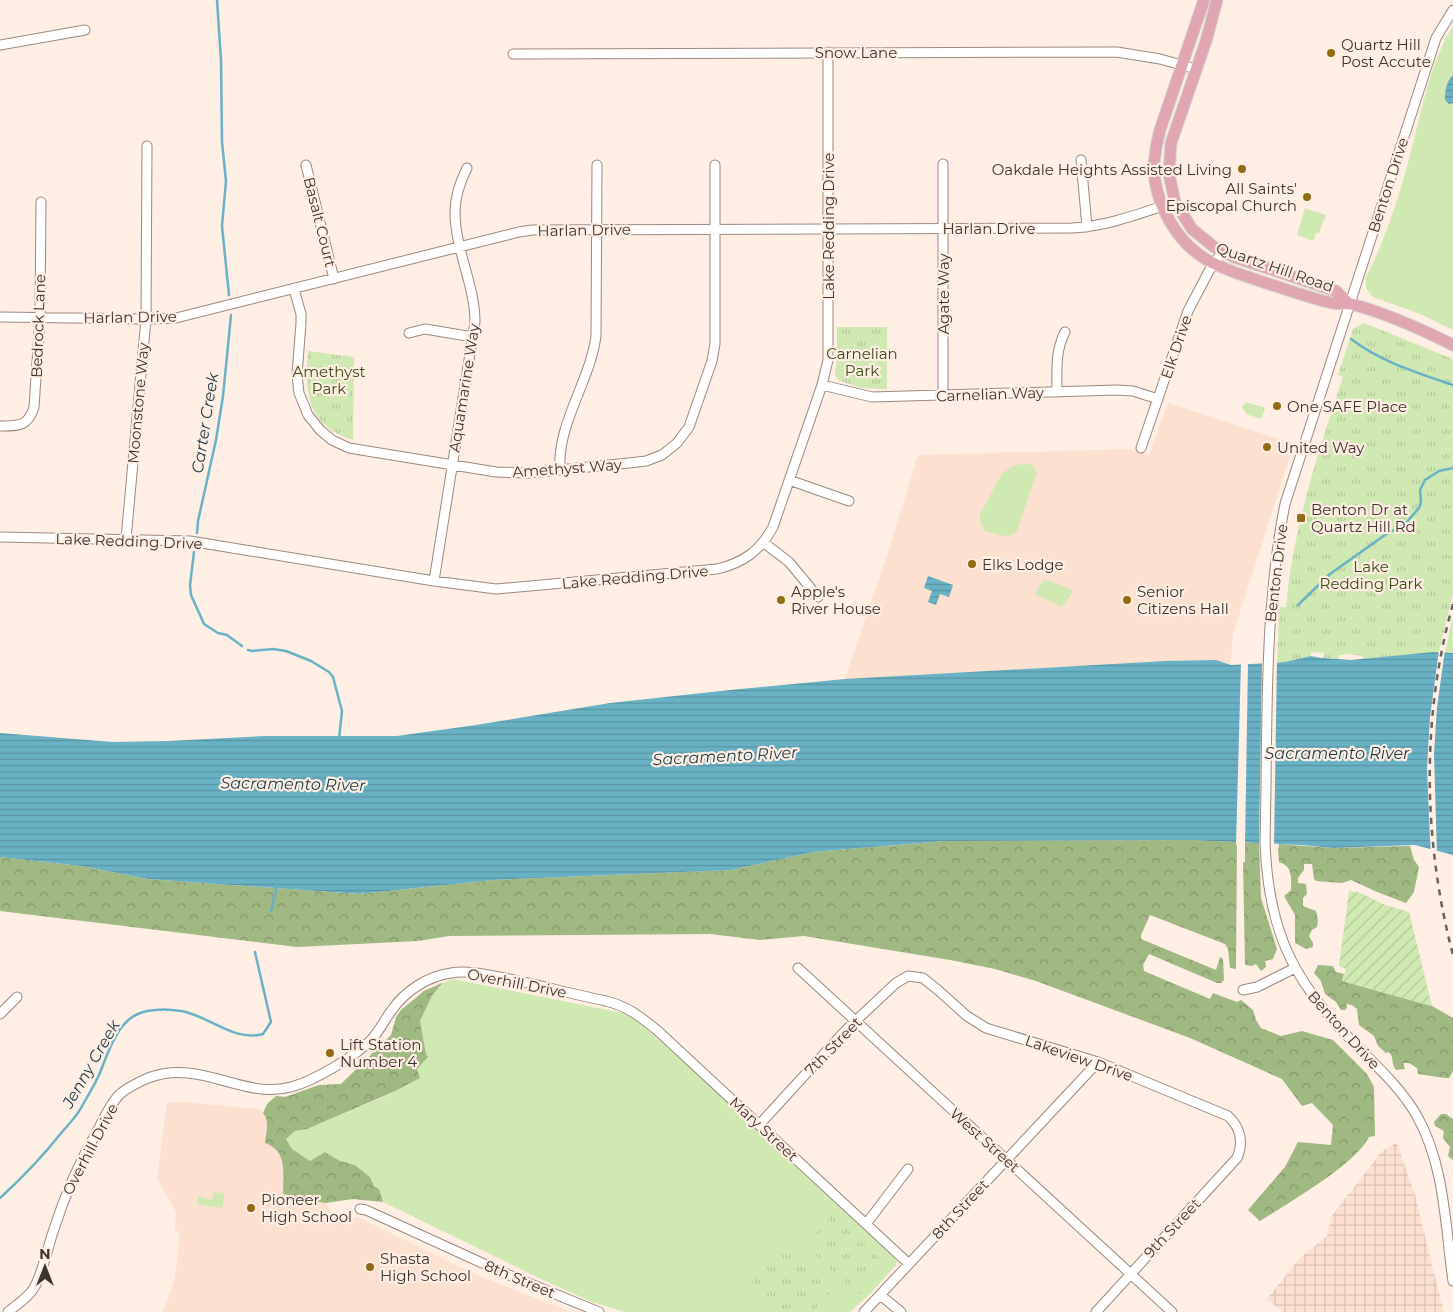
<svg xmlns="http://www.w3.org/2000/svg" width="1453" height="1312" font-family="Montserrat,sans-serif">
<defs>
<pattern id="industrial-grid" width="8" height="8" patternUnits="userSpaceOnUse" patternTransform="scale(1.25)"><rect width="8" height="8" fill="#fce1d0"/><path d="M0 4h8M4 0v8" fill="none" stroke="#d9c2b3"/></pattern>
<pattern id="forest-crowns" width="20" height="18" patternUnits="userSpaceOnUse" patternTransform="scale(1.25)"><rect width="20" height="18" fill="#a0b882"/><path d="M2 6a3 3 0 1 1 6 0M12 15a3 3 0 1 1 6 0" fill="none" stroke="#84966b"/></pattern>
<pattern id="park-tufts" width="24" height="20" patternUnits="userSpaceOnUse" patternTransform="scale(1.25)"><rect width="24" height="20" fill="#d0e8b2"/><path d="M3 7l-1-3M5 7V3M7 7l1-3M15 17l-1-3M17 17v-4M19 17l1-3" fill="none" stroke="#b4c899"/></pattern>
<pattern id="garden-furrows" width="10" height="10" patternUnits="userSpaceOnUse" patternTransform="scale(1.25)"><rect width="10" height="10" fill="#d0e8b2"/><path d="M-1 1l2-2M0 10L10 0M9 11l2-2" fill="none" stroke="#b4c899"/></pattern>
<pattern id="water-rules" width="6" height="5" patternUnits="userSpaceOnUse" patternTransform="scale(1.25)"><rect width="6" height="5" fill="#69b2c5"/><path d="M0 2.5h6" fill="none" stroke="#5892a0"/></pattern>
</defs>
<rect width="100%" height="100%" fill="#feeee4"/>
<path fill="#fce1d0" d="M1168,403L1294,444L1233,634L1231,665L1216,660L1165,661L845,679L889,550L918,455L1130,449L1149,455Z
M167,1102H183L258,1109L266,1114L268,1123L265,1143L274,1146L283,1160V1194L326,1203L333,1215L340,1222L348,1218L357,1217L364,1220L470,1272L571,1312H163L174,1281L178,1257L179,1232L175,1231L176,1212L157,1179Z"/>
<path fill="url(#industrial-grid)" d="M1397,1143L1416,1198L1433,1270L1444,1312H1282L1267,1299L1299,1259L1327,1236L1331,1217L1382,1151Z"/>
<path fill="#d0e8b2" d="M1453,26V330L1420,314L1373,297L1366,288V281L1365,280C1384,242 1398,201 1409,159C1421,116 1429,64 1453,26Z
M1305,208L1326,215L1325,219H1324L1319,233H1316L1313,241L1297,235Z
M1027,463L1034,466L1037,472L1017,531L1012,535L1004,537V536L985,531L980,523V514L1001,475L1012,466Z
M1044,579L1073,590L1069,598H1068L1062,607L1035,594Z
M453,979L623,1013L633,1018L672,1051L891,1254L897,1262L896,1265L870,1294L850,1312H625L592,1302L537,1277L383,1202L379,1189L374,1186L370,1177L355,1165L340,1161L325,1152L310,1161L292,1149L286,1139L295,1131L307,1129L391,1094L417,1069L426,1054L420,1021L432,996L442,983Z
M214,1192L225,1193L222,1208L197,1204L198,1196L212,1200Z"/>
<path fill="url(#forest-crowns)" d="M1189,840L1237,842L1236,969L1230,968L1228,949L1225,944L1150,915L1141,935V939L1216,970L1220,957L1223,959L1224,980L1221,983H1217L1149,954L1143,965L1144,971L1210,999L1213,993L1237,1002L1241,1000L1253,1010L1256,1020L1261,1028L1281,1036L1302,1031L1333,1040L1367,1074L1374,1087L1375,1136L1369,1137C1355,1165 1288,1203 1260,1221L1248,1210L1285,1167L1298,1142L1331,1145L1333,1125L1312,1103L1302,1106L1282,1079L1190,1038L1036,981L995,969L950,960L804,936L760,940L710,934L449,936L418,941L297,947L0,911V857L81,866L148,879L359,894L493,880L731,870L813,852L944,841Z
M1245,843H1259L1261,898L1277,949L1273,959L1265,961L1266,967L1261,971L1256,964L1252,966L1245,965L1243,862H1245Z
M1279,844L1333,848L1410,846L1414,860L1419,867L1414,892L1406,903L1377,892L1351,880L1342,883L1316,881L1314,879L1312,864H1304V870L1298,878V883L1306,884L1307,894L1303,898V906L1316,911L1318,920L1317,927L1312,930L1309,936L1313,943V947L1306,949L1295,943V915L1284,896L1291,890C1291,878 1293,866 1279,862L1278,850Z
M1318,965L1333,966L1336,972L1344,974L1342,981L1432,1006L1453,1018V1071L1449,1078H1445L1418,1074L1417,1068L1409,1063H1403L1405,1069L1396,1070C1391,1064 1394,1057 1389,1052L1386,1053L1378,1046L1374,1036L1359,1025L1357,1009L1352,1005L1346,1004L1347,1008L1345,1010H1341L1336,1002L1325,994L1321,981L1314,973Z
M442,983L432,996L420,1021L426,1054L428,1057L417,1069L420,1078L391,1093L307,1129L295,1131L286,1139L292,1149L310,1161L325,1152L340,1161L355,1165L370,1177L374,1186L379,1189L383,1202L353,1199L326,1203L319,1202L283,1194C283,1173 288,1151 265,1143C266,1132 270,1121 263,1113L267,1104L276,1096L285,1097L319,1085L341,1084L391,1035L396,1017L401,1010L424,991Z
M1441,1114H1446L1453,1119V1160L1448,1156L1450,1147L1443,1138L1444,1131L1435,1126L1434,1122Z"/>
<path fill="url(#park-tufts)" d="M1364,323L1453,359V593L1439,652L1363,659L1362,656L1350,654L1339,655V659L1323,658L1324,653L1311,652V656L1285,662H1277L1279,607H1286C1293,528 1318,453 1343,377L1338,375L1353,329Z
M837,327H887V389L861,388L838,380L835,374L837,357Z
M308,351L354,357L353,440C307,426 304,392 308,351Z
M1246,402L1265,408L1261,419L1246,414L1242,407Z
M1453,615V653H1445Z
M832,1215L887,1265L859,1295L804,1245Z
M784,1245L834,1288L813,1312H794L788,1307L783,1312H772L746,1289Z"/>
<path fill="url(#garden-furrows)" d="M1349,891L1361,893L1383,904L1409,912L1432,1006L1342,981L1346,969L1339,966Z"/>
<path fill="url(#water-rules)" d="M1453,75V103L1449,104L1445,100C1445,91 1446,82 1453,75Z
M928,576L953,585L949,597L940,594L936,605L928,602L932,591L924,588Z
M1433,652L1453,653V855L1415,845L1333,848L1302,845L1189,840L944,841L813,852L731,870L493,880L359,894L148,879L81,866L0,857V733L113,742L169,741L266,736H397L476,725L610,703L730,690L845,679L1165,661L1216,660L1231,665L1251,664L1285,662L1311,656L1322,658L1351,660Z"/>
<path fill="#feeee4" d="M1439,650H1445L1437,707L1434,754L1437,854L1431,852L1430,839L1427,768L1430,717Z
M1262,660H1277L1274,846H1259Z
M1241,662H1248L1245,845H1236Z"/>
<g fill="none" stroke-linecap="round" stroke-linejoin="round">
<path stroke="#69b2c5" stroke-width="2.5" d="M217,0L221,60L222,142L226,181L222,226L229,295
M1351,339C1381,362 1418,373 1453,385
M197,533L198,521L216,440L223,396L231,315
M194,552L190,585L191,595L204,624L218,633L227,635L242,646
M1298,605L1330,574L1385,535L1405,524L1419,508L1421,502L1420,490L1425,480L1439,471L1453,468
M248,650L252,651L273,649L286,651L311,661L329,672L333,677L342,711L339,739
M271,911L277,885
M0,1198C22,1178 43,1156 62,1132C69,1124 76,1117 81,1108C87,1097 94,1086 99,1075C109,1051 118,1016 147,1011C158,1009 170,1009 181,1011C210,1016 233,1042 263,1034L271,1022L255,952"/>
<g stroke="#9b887d" stroke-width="11">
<path id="minor" d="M1453,10L1436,38L1285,504C1263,615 1268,730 1265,842C1268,928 1291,978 1350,1039C1373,1063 1400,1086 1417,1116C1445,1166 1445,1225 1453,1281
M0,45L85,30
M513,54L1117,52L1160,59L1196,69
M1081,160L1087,227
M943,164V395
M306,165L334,279
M294,289L301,314V323L297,375L299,393L308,415L320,430L332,440L349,448L496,472L528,473L629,463L646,461L662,455L677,443L689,427L712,361L715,344V165
M0,317L146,319L176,318L519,232L532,230L1072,228C1109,226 1141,213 1175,202
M409,333L425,329L473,337
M822,385L872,397L1117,390L1133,391L1158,399
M1057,392C1057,371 1055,351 1065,332
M0,426C18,426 28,427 34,407L40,317L41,202
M1141,448L1188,311L1209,271L1222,252
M560,470C557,423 590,382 596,336L597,165
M789,480L849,501
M0,537L190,541L434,581L496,589L717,569C743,563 760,551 773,527L822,385L828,360V52
M126,539L146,319L147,146
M763,542L789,562L818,597
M434,581L475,322C475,285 455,250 455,212C455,197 460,182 467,168
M798,968L1172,1312
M1243,990L1257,987L1295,968
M0,1014L17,997
M759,1125L846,1030L896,983L908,976L923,978L938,990L967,1016L986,1028L1098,1062L1228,1116C1240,1127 1244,1142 1237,1158L1096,1312
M360,1209L366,1210L504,1273L599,1312
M866,1224L908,1169
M880,1295L901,1312
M8,1312C16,1305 28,1298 34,1288C43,1272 47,1250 53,1232C65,1194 79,1162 99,1128C105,1116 111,1103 120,1094C127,1088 139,1082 148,1078C201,1058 242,1100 291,1087C314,1081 356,1056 372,1039C380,1030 385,1019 392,1010C405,991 428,976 451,973C468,970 488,975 505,978C539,985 572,994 606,1001C627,1006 641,1017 658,1031L909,1264
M864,1312L1098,1062"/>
</g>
<g stroke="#d4d2d1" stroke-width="13">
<path id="major" d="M1204,0L1160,130C1157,141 1155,152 1154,163C1153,203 1178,246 1213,263C1230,272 1249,277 1266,283C1288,290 1310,298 1332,303C1338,304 1345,303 1351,304C1386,313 1421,329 1453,345
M1217,0L1206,41L1171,143L1169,174L1175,202L1192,229L1214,247L1234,257L1336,291L1349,304"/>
</g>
<use href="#minor" stroke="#fff" stroke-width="9"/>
<use href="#major" stroke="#e0a6b2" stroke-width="11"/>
<path stroke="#6a615a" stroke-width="2.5" stroke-dasharray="6 6" stroke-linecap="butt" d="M1453,604C1421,717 1423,841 1453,955"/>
</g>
<g fill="#926a12" stroke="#feeee4" stroke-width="2">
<circle cx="1331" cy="53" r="5"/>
<circle cx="1242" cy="169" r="5"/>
<circle cx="1307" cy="197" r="5"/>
<circle cx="1277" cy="406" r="5"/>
<circle cx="1267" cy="447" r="5"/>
<rect x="1296" y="513" width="10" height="10" rx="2.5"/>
<circle cx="972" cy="564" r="5"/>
<circle cx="781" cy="600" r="5"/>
<circle cx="1127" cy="600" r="5"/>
<circle cx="330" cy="1053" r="5"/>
<circle cx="251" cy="1208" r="5"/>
<circle cx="370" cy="1267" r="5"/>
</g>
<g text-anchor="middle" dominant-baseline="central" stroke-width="4.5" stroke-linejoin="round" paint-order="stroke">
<g font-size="15" fill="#3c342f" stroke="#feeee4" text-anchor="start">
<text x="1341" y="44">Quartz Hill<tspan x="1341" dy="17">Post Accute</tspan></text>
<text x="1232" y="169" text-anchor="end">Oakdale Heights Assisted Living</text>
<text x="1297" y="188" text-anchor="end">All Saints'<tspan x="1297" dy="17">Episcopal Church</tspan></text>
<text x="1287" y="406">One SAFE Place</text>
<text x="1277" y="447">United Way</text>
<text x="1311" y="509">Benton Dr at<tspan x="1311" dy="17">Quartz Hill Rd</tspan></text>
<text x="982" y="564">Elks Lodge</text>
<text x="791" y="591">Apple's<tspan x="791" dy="17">River House</tspan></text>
<text x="1137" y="591">Senior<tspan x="1137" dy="17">Citizens Hall</tspan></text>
<text x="340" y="1044">Lift Station<tspan x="340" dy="17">Number 4</tspan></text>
<text x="261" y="1199">Pioneer<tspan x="261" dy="17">High School</tspan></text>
<text x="380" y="1258">Shasta<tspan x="380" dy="17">High School</tspan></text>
</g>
<g font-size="15" fill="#3c342f" stroke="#feeee4">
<text x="856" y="52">Snow Lane</text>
<text transform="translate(1388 185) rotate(-72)">Benton Drive</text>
<text transform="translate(320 222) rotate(76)">Basalt Court</text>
<text transform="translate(828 226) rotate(-90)">Lake Redding Drive</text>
<text x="989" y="228">Harlan Drive</text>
<text transform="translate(584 230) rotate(-1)">Harlan Drive</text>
<text transform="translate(1275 267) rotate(19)">Quartz Hill Road</text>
<text transform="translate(943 294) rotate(-90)">Agate Way</text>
<text transform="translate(130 317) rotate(-1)">Harlan Drive</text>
<text transform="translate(38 326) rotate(-88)">Bedrock Lane</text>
<text transform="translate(1176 347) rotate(-71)">Elk Drive</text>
<text transform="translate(464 388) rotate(-81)">Aquamarine Way</text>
<text transform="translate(990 394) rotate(-2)">Carnelian Way</text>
<text transform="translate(138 403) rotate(-85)">Moonstone Way</text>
<text transform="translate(567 468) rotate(-4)">Amethyst Way</text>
<text transform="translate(129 541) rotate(2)">Lake Redding Drive</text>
<text transform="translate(1276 573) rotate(-83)">Benton Drive</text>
<text transform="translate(635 577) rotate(-5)">Lake Redding Drive</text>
<text transform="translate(517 983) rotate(11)">Overhill Drive</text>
<text transform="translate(1344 1030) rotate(48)">Benton Drive</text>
<text transform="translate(833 1046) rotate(-46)">7th Street</text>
<text transform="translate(1079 1058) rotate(19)">Lakeview Drive</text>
<text transform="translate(764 1129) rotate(43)">Mary Street</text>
<text transform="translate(985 1140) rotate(42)">West Street</text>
<text transform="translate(90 1149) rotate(-62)">Overhill Drive</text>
<text transform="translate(960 1209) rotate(-47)">8th Street</text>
<text transform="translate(1172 1228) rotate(-47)">9th Street</text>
<text transform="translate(520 1279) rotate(23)">8th Street</text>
</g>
<g font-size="15" fill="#374c12" stroke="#feeee4">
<text x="862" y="353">Carnelian<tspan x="862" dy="17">Park</tspan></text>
<text x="329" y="371">Amethyst<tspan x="329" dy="17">Park</tspan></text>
<text x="1371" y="566">Lake<tspan x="1371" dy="17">Redding Park</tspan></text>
</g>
<g font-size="16" font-style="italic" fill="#173a43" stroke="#feeee4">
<text transform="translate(205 423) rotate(-81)">Carter Creek</text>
<text x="1337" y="753">Sacramento River</text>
<text transform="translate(725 756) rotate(-3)">Sacramento River</text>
<text transform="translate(293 784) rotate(1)">Sacramento River</text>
<text transform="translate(91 1064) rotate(-60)">Jenny Creek</text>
</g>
</g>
<g transform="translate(45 1267)" stroke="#feeee4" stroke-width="4" paint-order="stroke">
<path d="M0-4L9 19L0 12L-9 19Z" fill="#3c342f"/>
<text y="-8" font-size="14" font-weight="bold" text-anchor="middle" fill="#3c342f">N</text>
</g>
</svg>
